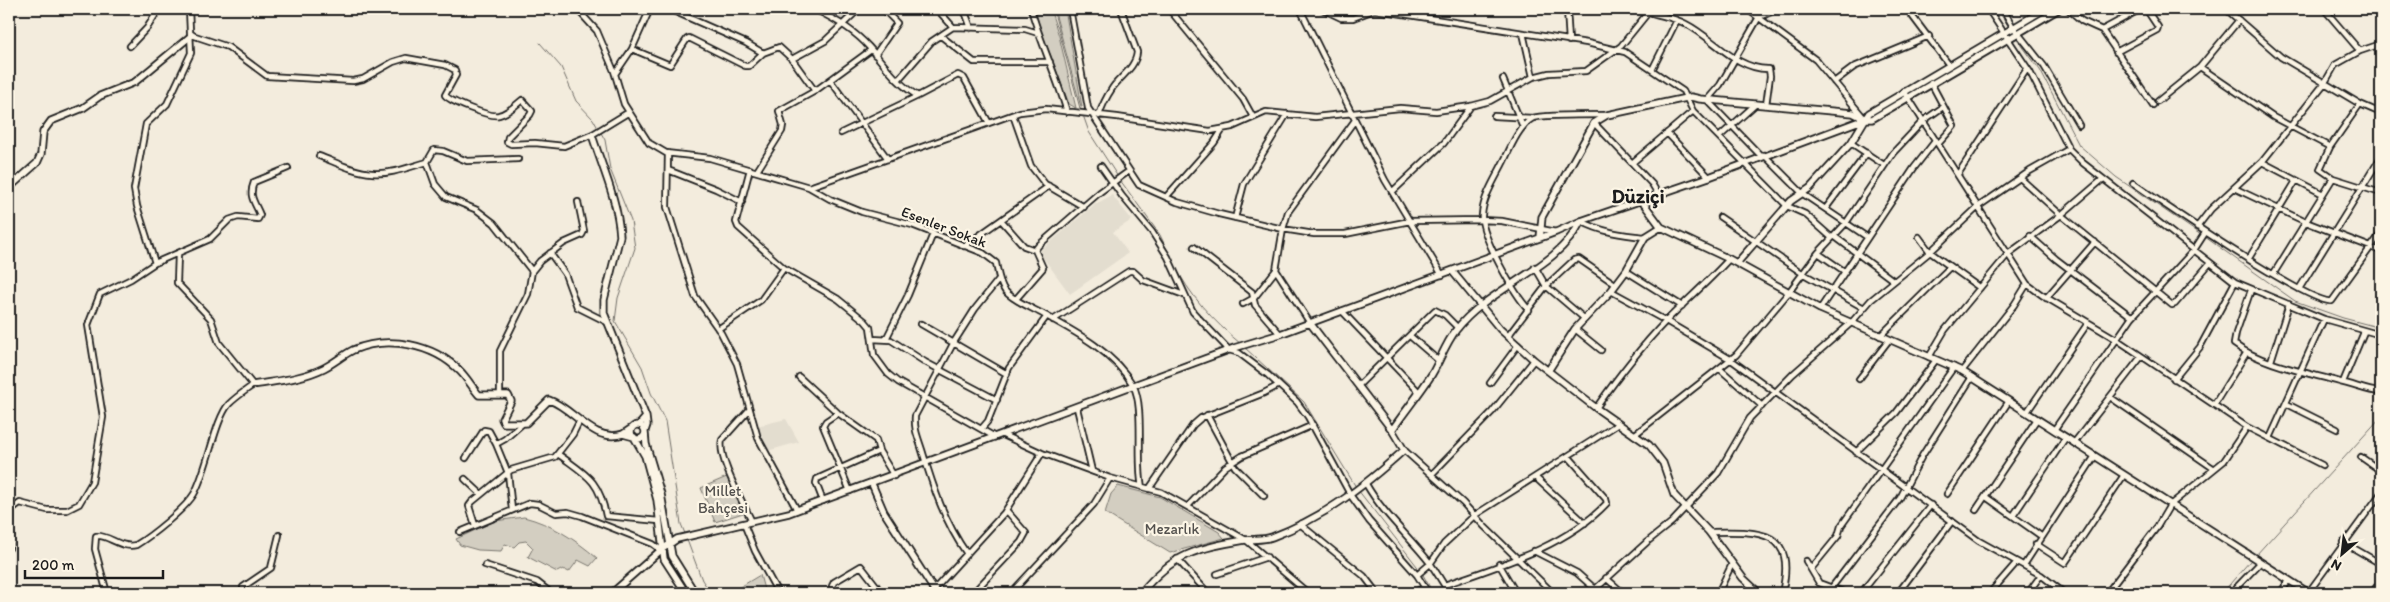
<svg xmlns="http://www.w3.org/2000/svg" width="2390" height="602" font-family="Itim,sans-serif">
<rect width="100%" height="100%" fill="#f3ecdd"/>
<filter id="ink" filterUnits="userSpaceOnUse"><feTurbulence type="fractalNoise" baseFrequency=".02" numOctaves="2"/><feDisplacementMap in="SourceGraphic" scale="10" xChannelSelector="R" yChannelSelector="G"/><feConvolveMatrix kernelMatrix="1 2 1 2 8 2 1 2 1" color-interpolation-filters="sRGB"/></filter>
<g filter="url(#ink)">
<path fill="#e3ddcf" d="M1112,195L1132,220L1113,232L1128,253L1070,294L1039,252L1094,205Z
M786,419L799,442L767,451L757,426Z"/>
<path fill="#d3cec1" stroke="#78756e" d="M822,9H855L844,23Z
M1035,9H1050L1059,36L1076,108L1069,104L1039,25Z
M1054,9H1065L1082,107H1081Z
M729,476L746,512L715,522L701,488Z
M1118,486L1160,497L1219,532L1224,538L1170,553L1105,513L1111,494Z
M524,517C551,524 575,539 597,558L590,566L578,560L569,572L563,569L557,572L528,557L533,548L526,541L519,542L514,547L505,544L501,551L478,550L460,545L456,539L495,521Z
M760,575L765,593H730Z"/>
<g fill="none" stroke-linecap="round" stroke-linejoin="round">
<path stroke="#716e68" stroke-width="1" d="M1053,9L1081,112
M1997,9L2009,27
M2015,36L2040,70L2079,145L2116,177L2201,235
M540,43L561,67L576,101L593,119L598,128
M1083,115L1089,132L1118,177
M600,131L605,140L610,169L631,221L635,248L618,298L615,321L642,367L651,393L665,421L681,524L686,536
M1120,180L1160,235L1170,256
M2205,237L2295,301L2343,318L2381,328
M1173,262C1189,295 1213,321 1241,344
M1244,347L1304,402L1356,487
M1358,490L1420,570
M687,540L702,580L711,593
M2256,555L2381,417
M1422,573L1433,593
M2222,593L2251,560"/>
<g stroke="#1c1c1c" stroke-width="8">
<path id="street" d="M577,9L597,31L614,71L624,104L649,143L666,153L710,158L809,187L830,199L862,212L912,225L983,253L996,263C998,273 999,283 1005,291C1014,301 1030,307 1041,313C1074,331 1113,351 1133,385C1145,406 1136,460 1142,487
M669,9L746,43L763,53
M814,9C833,18 855,31 869,47C884,64 898,85 918,96L958,75L964,78L989,123
M937,9L953,27
M964,9L971,28
M1031,9C1041,44 1057,77 1067,112
M1070,9L1088,108L1139,185L1177,202L1219,214L1283,229L1314,234H1345L1410,221L1482,220L1502,221L1556,232
M1169,9L1243,99L1253,117
M1300,9L1385,180L1442,275
M1322,9L1341,18H1353L1374,10L1390,12L1587,43L1625,52L1683,91L1693,111L1787,206L1805,214L1832,238
M1567,9L1569,41
M1747,9L1816,60L1864,118
M1907,9L1949,65
M1988,9L2030,72L2069,149L2083,163L2235,282L2324,319L2381,335
M2003,9L2013,27L2044,66L2079,125
M2068,9L2082,21L2102,30L2153,105
M2226,9L2281,57L2360,104L2381,113
M2324,9L2360,51
M1649,12C1661,16 1675,18 1686,24C1714,38 1736,70 1769,69L1770,76L1766,105
M2102,30L2141,9
M1523,33L1533,77
M192,35L228,47L267,76L353,81L363,79L393,62L406,58L445,65L455,70L456,75L445,95C449,101 491,118 499,115C508,113 516,105 522,100L532,111L530,115L508,137L507,142L511,144L535,143L564,146L593,134L629,112
M941,36L974,62H1050
M130,46L147,28L159,9
M632,49L670,65L687,39L689,38L745,66H749L763,53L779,47L792,59L815,91
M2116,52L2157,30L2158,27L2146,9
M875,55L897,23L883,9
M792,59L825,41L859,9
M2200,67L2273,117L2330,147
M1652,70L1677,20
M615,74L632,49L650,9
M1503,79L1523,127
M830,80L888,159
M898,80L932,41L953,27L1025,29L1038,33
M1834,82L1854,67L1929,36
M1931,83L1954,126L1938,144
M9,85L11,93L9,103
M1904,91L2027,284L2042,295L2116,339L2247,427L2322,465
M2158,101L2200,67L2239,20
M2360,104L2330,147L2320,169L2333,178L2381,193
M1013,115L1031,166L1045,184L1084,207
M1099,116C1102,105 1107,96 1113,87C1121,76 1136,67 1137,52L1121,9
M1494,116L1534,118
M1594,123L1652,184L1658,194
M841,133L918,96
M1667,133L1709,177
M1719,137L1756,104
M1851,143L1884,165
M668,153L667,207L695,296L721,333L737,364L758,438L797,510
M1764,155L1803,194L1867,237
M319,156C335,162 354,172 372,173C390,175 409,167 427,162L434,150L443,151L467,161L518,159
M1761,156L1707,100L1720,85L1759,17L1778,9
M427,162L435,184L446,197L477,210L494,223L532,271
M2262,162L2323,194
M1632,163L1693,111
M1101,166L1122,196L1152,232L1168,257L1193,312L1229,350L1239,353L1268,375L1297,402L1308,417L1351,496L1369,521L1417,575L1428,593
M750,169L736,222L738,227L784,268L838,299L865,321L870,327L874,355L888,374L898,382L995,437
M668,170L716,189L742,202
M757,171L782,131L783,125L779,111L815,91L871,50
M1958,174L2027,69
M2020,178L2061,215L2172,305L2175,304L2210,263
M2133,183C2159,201 2311,306 2332,301L2381,233
M809,187L1020,112L1046,109L1117,117L1210,131L1232,127L1266,112L1315,117L1400,108L1436,111L1471,106L1490,101L1533,77L1549,73L1586,71L1621,46L1651,9
M2234,188L2306,222L2381,251
M1392,192L1444,143L1471,106
M1166,197L1214,143L1223,129
M1826,208L1867,153
M1720,217L1802,273L1864,308
M1235,218L1244,184L1287,114
M1001,220L1024,246L1035,250
M1581,221C1601,232 1623,235 1645,237
M2197,227L2211,209L2262,162L2324,84L2335,65L2360,51L2381,44
M1834,236L1894,281
M2030,236L2056,259L2132,317
M1919,237L1930,252L1980,288
M964,246L1049,186
M1194,247L1252,292L1255,305L1280,334
M550,253L565,274L577,307L607,322
M1818,253L1844,271
M2249,258L2296,181
M155,263L137,206L134,189L146,124L167,104L191,53L189,9
M1535,267L1546,286L1585,319
M1626,271L1682,306
M2274,273L2333,178
M2299,289L2381,157
M2251,290L2236,333L2234,344C2260,364 2309,373 2340,382C2355,385 2366,391 2381,392
M1611,291L1666,321L1730,359L1979,541L2041,575L2064,593
M2046,298L2095,242
M1016,299L1043,268L1035,250L1039,245L1100,192L1129,171
M1243,304L1254,298L1276,270
M1820,309L1914,168L1936,140
M1529,310C1515,295 1480,235 1482,215C1483,196 1497,176 1505,159C1511,146 1520,125 1533,118C1540,115 1594,115 1606,115
M1342,311L1419,392
M1053,320L1129,271H1133L1143,280L1184,295
M1310,323L1276,270L1283,229L1288,212L1355,120
M921,324L1007,374
M718,329L761,300L784,268
M1575,329L1601,350
M1410,336L1439,361
M1508,336L1546,286L1574,260L1579,259L1615,284
M1880,336L1950,267
M872,339L891,340L925,362L997,400
M886,339L908,295L933,234
M1929,357L1945,330L2008,254L2061,215L2103,179
M2271,361L2289,304
M1720,369L1762,406
M1962,371L2014,305L2027,284
M799,377L838,413L876,440L879,451L894,476
M1859,379L1889,340
M2174,379L2200,347L2235,282
M2343,382L2364,332
M1490,383L1518,345
M1359,385L1435,310L1445,315L1458,328
M500,395V351L528,294L532,271L540,261L564,243L582,235L584,231L578,202
M2110,397L2213,468
M2287,404L2337,429
M2214,405L2247,352
M1077,408L1092,471
M1596,408C1617,378 1640,348 1666,321C1687,300 1709,281 1729,259
M749,410L722,440C717,458 744,504 752,522
M2027,412L2088,323
M838,413L826,421L823,426L850,491
M1207,415L1235,467L1264,496
M982,428L988,421L1009,368L1047,316
M2054,430L2132,317L2194,250L2205,233
M1003,435L1042,453L1110,478L1161,492L1246,540L1308,593
M1634,435L1736,355L1789,292L1818,253L1846,223L1893,153L1923,121L1943,107
M2270,438L2324,319
M2074,443L2141,357
M1404,450L1463,503L1485,527L1553,593
M1856,452L1896,413L1936,360
M558,454C586,475 599,479 606,516L659,521
M2361,457L2381,471
M466,458L484,430L489,431L496,444
M1432,474L1492,412L1534,360
M1536,478L1585,523
M465,479L481,494
M1366,484C1383,514 1409,536 1430,563C1437,573 1443,583 1449,593
M1149,489L1193,425L1201,418L1264,393L1279,385
M1947,494L2009,401
M1986,497L2041,536
M823,501L816,483L817,479L879,451
M1188,506L1225,467L1242,456L1313,425
M512,510L508,473L496,444L505,439L522,424
M1976,510L2037,419
M9,511L20,503L47,510H67L79,504L92,482L103,417L88,325L100,294L131,279L155,263L210,239L229,220L238,217L258,219L260,215C255,202 248,197 254,182L288,168
M2013,516L2066,437
M744,524L755,551L778,593
M1300,524L1364,576L1377,593
M475,525L469,506L472,502L511,470L555,457L573,434L579,422
M460,532L530,503L538,504L556,513L568,512L582,516L653,544L661,550
M1709,532C1760,531 1797,529 1782,593
M9,539V548
M2343,542L2381,564
M2036,544L2065,563L2124,475
M1534,551L1577,573L1595,589
M967,554C945,523 933,487 922,450C918,437 914,430 915,416L954,342L975,309L999,279
M1177,559L1208,593
M1806,561L1819,583L1846,593
M1499,564L1516,593
M485,565L537,582L551,593
M2024,565L2095,456
M1811,569L1838,536L1841,526L1954,367
M1217,574L1267,557
M1417,575L1430,564L1444,544L1475,515L1618,424
M1606,578L1623,593
M1444,585C1499,566 1567,546 1607,503L1606,499L1569,457
M1832,587L1900,498L1922,456L1972,377
M107,593L95,549L96,536C108,534 120,549 136,545C151,536 185,509 194,494C207,472 215,419 229,404C236,397 245,391 253,385L219,343L211,319L177,283L178,254
M244,593L243,587L271,568L279,535
M837,593L832,586L834,582L861,566L882,593
M931,593L1004,513L1042,453
M973,593L1021,542L1026,533L1006,510
M1011,593L1094,504L1110,478
M1412,593L1424,588
M1591,593L1647,542L1672,522L1718,473L1750,418L1793,374L1851,323L1871,300L1930,252L1979,206L2030,171L2069,149
M1718,593L1732,564
M1861,593L1931,505
M1898,593L1952,521
M1990,593L2017,562
M2028,593L2041,575
M2107,593L2157,527L2170,505L2224,461L2247,427
M2231,593L2260,563
M2280,593L2289,581
M2308,593L2381,493
M2372,593L2381,581"/>
</g>
<g stroke="#1c1c1c" stroke-width="9">
<path id="secondary" d="M592,135C602,167 618,201 620,236L604,300V313L646,417
M9,188L37,163L41,154L43,132L51,121L83,108L100,96L135,82L192,35
M1641,200L1661,227L1729,259L1820,309L1962,371L2309,593
M1540,238L1542,217L1594,123L1607,115L1691,97L1700,99L1853,113L1865,119
M1737,263L1791,201L1810,188L1851,143L1869,113L2045,9
M1452,271L1500,329L1534,360L1596,408L1649,445L1663,463L1674,495L1709,532L1743,578L1759,593
M1548,371L1575,329L1611,291L1626,271L1645,237L1661,227
M253,385C276,381 302,379 324,368C334,363 343,355 353,350C388,335 433,344 460,371C467,378 472,387 479,395H508L511,401L502,419L504,423H526L549,400C574,408 593,444 623,434
M639,425L646,417L647,425L645,431
M631 432a7 7 0 1 1 14 0a7 7 0 1 1-14 0Z
M632,428L623,434L634,437L645,456L657,500L664,559L686,593
M1392,430C1405,411 1420,393 1432,374C1440,360 1446,343 1456,330C1490,286 1557,270 1581,221
M645,433L646,444L661,494L672,556L695,593
M872,484L884,512L936,593
M612,593L661,550L677,539L789,513L1234,348L1280,334L1556,232L1581,221L1709,177L1865,119H1872L2059,9
M1141,593C1172,554 1198,548 1245,540C1254,539 1264,540 1272,537C1325,517 1363,487 1404,450L1392,430L1310,323"/>
</g>
<use href="#street" stroke="#fcf5e5" stroke-width="4.5"/>
<use href="#secondary" stroke="#fcf5e5" stroke-width="5.5"/>
</g>
</g>
<g text-anchor="middle" dominant-baseline="central" stroke-width="4.5" stroke-linejoin="round" paint-order="stroke">
<g font-size="15" fill="#1c1c1c" stroke="#fcf5e5">
<text transform="translate(944 227) rotate(21)">Esenler Sokak</text>
</g>
<g font-size="15" fill="#53514e" stroke="#fcf5e5">
<text x="723" y="491">Millet<tspan x="723" dy="17">Bahçesi</tspan></text>
<text x="1172" y="529">Mezarlık</text>
</g>
<g font-size="20" font-weight="bold" fill="#1c1c1c" stroke="#fcf5e5">
<text x="1638" y="196">Düziçi</text>
</g>
</g>
<rect width="2390" height="602" fill="none" stroke="#fcf5e5" stroke-width="30"/>
<rect x="15" y="15" width="2360" height="572" fill="none" stroke="#1c1c1c" stroke-width="2" filter="url(#ink)"/>
<g transform="translate(2342 554) rotate(208)" stroke="#fcf5e5" stroke-width="4" paint-order="stroke">
<path d="M0-4L9 19L0 12L-9 19Z" fill="#1c1c1c"/>
<text y="-8" font-size="14" font-weight="bold" text-anchor="middle" fill="#1c1c1c">N</text>
</g>
<path d="M25 570v8h138v-8" fill="none" stroke="#1c1c1c" stroke-width="2.5"/>
<text x="32" y="570" font-size="15" fill="#1c1c1c" stroke="#fcf5e5" stroke-width="4" paint-order="stroke">200 m</text>
</svg>
